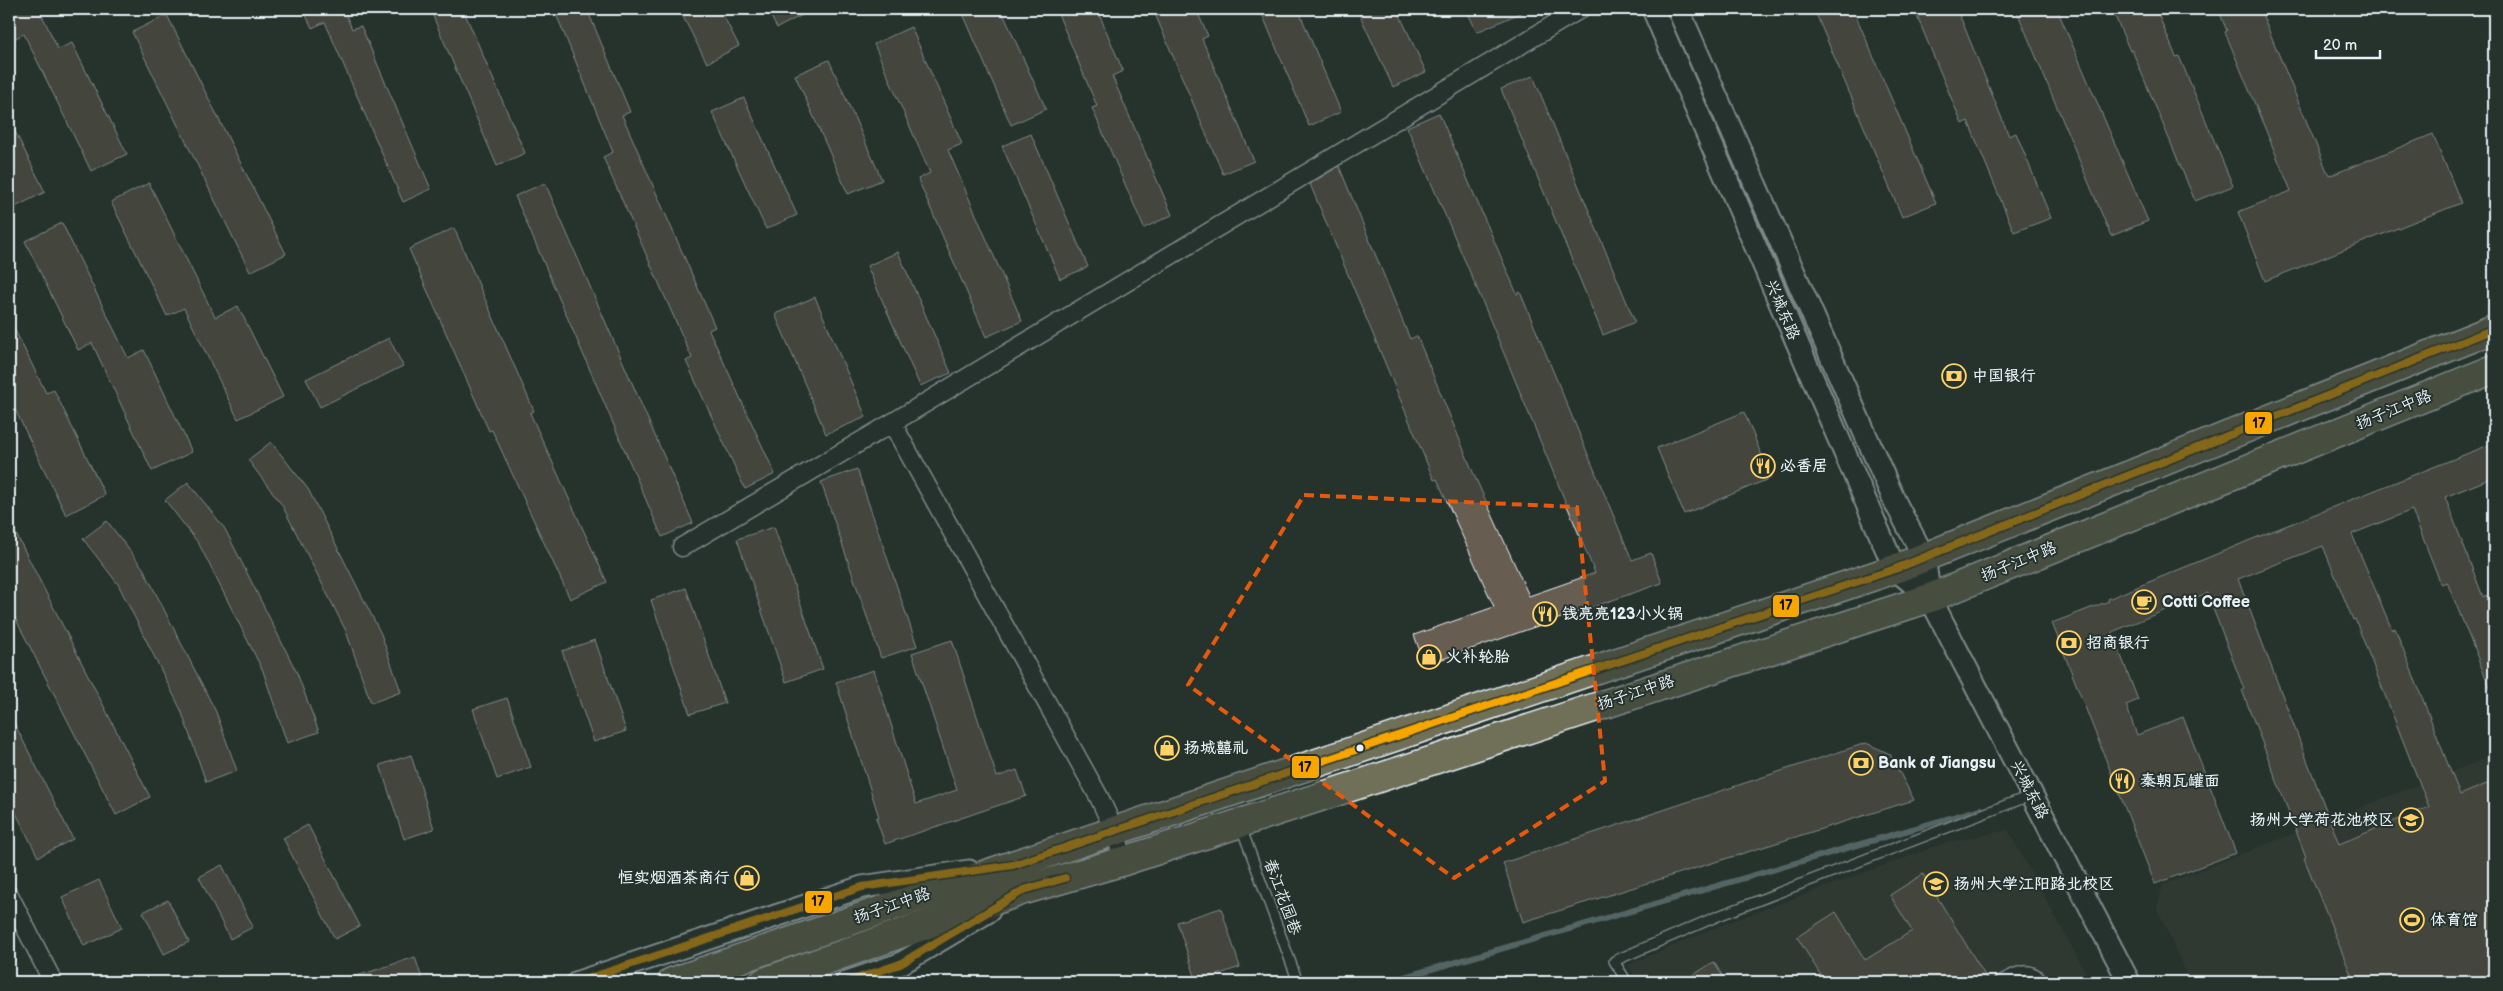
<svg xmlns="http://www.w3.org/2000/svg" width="2503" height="991" font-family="'Balsamiq Sans','LXGW WenKai TC',sans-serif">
<rect width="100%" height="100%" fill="#26332d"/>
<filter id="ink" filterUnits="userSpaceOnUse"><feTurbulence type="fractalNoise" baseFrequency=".02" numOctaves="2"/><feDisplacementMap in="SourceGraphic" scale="10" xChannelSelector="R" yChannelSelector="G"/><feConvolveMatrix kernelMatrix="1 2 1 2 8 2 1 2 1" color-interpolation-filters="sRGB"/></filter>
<g filter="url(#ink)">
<path fill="#3a4038" d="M2494,755V982H2190L2157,908L2163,885Z
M2008,830L2091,982H1638L1628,965L1722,925L1945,843Z"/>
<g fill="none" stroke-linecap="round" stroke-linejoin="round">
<path stroke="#89a1a7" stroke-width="6" d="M1387,982L1981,809"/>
</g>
<path fill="#675d51" stroke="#e8f1f8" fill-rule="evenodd" d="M9,9H39L58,49L72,43L127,154L91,171L24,34L9,41Z
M303,9H355L345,13L352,29L361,26L431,189L403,202L325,22L312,28Z
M430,9H463L525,153L497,166Z
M554,9H587L630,112L622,115L715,327L709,330L775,474L745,489L686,361L692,358L603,157L613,152Z
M679,9H720L739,46L707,63Z
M767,9H814L777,28Z
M961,9H1001L1046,109L1011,125Z
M1056,9H1097L1123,71L1112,76L1172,215L1144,228L1092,108L1097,106Z
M1153,9H1196L1208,36L1202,39L1254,161L1223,174Z
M1260,9H1298L1341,112L1309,126Z
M1357,9H1397L1426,72L1393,87Z
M1466,9H1529L1477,32Z
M1814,9H1853L1936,203L1902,217Z
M1914,9H1957L2009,136L2016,133L2051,218L2014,232L1968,121L1962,124Z
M2016,9H2057L2148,221L2111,236Z
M2112,9H2156L2176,57L2179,56L2233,186L2195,201L2132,50L2130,51Z
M2218,9H2260L2329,176L2433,134L2461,203L2265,281L2238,212L2291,191L2225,32L2227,31Z
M167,15L286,254L250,272L132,32Z
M911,27L962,144L948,150L1022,321L986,337L918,179L930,173L874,44Z
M829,60L882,180L848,194L795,75Z
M1533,76L1635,322L1603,335L1501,89Z
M744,98L797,215L766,229L712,112Z
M1439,113L1517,294L1520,292L1632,560L1651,553L1662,583L1425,665L1414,635L1494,607L1437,479L1434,480L1310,184L1339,166L1410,339L1417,336L1475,477L1529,596L1595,573L1478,291L1407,127Z
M9,119L45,192L9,210Z
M1031,134L1088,267L1060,279L1002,146Z
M149,183L215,317L238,306L283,397L238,419L184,308L167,316L111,202Z
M545,183L693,523L662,537L515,196Z
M62,223L128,358L144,350L192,452L152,471L92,343L78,350L25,241Z
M454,228L534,411L530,413L607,582L570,599L492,430L489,431L409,249Z
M898,252L951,373L920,386L867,266Z
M815,297L866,417L826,434L775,314Z
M9,318L46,393L54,390L105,495L66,515L9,397Z
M389,338L403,366L320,407L306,379Z
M1744,412L1771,478L1684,514L1657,448Z
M271,442L308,489L381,634L401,692L371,703L346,631L282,505L248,460Z
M2494,443V477L2445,497L2483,597L2486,595L2494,616V698L2447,582L2441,584L2412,510L2352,534L2392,630L2395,628L2460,795L2494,781V982H2354L2304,858L2306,857L2242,690L2244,689L2207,593L2112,632L2138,700L2126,705L2137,735L2183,717L2236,853L2155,884L2052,623L2109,601L2108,599L2265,534ZM2323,546L2353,620L2355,619L2429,807L2339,844L2238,579Z
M857,469L917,646L881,658L821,482Z
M188,482L225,529L297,673L319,732L287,743L263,671L199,544L165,500Z
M9,520L150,797L116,815L9,606Z
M107,521L143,568L216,712L237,771L206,782L181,710L118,584L83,539Z
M774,527L823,669L786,682L737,539Z
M686,588L725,703L690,714L651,600Z
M595,640L626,731L594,742L562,651Z
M952,640L997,777L1017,770L1026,796L885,844L876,818L879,817L836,682L874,670L916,804L957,790L912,653Z
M507,698L531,767L497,779L473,709Z
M9,713L73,839L38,857L9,799Z
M1866,743L1890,754L1914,800L1523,922L1503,863Z
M411,755L434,829L404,839L380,765Z
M308,825L360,926L335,939L283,838Z
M222,865L253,927L230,939L199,877Z
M1923,874L1989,982H1825L1797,937L1836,912L1865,960L1912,931L1890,895Z
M99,880L122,928L84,946L62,897Z
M168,900L189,942L164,954L143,912Z
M1221,908L1240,967L1197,982L1177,922Z
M415,957L423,982H349L348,979Z
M1714,962L1726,982H1682Z"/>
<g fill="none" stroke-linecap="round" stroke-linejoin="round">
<g stroke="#e8f1f8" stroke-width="12">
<path id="service" d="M1241,827L1298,982
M1627,982L1614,961L1718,916L2032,795
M1998,982C2013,973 2031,962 2043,982"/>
</g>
<g stroke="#e8f1f8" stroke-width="21">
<path id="minor" d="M892,423L1099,797L1115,832L1124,861
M682,547L892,423L1580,9
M9,895L53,982"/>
</g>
<g stroke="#e8f1f8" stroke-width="25">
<path id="tertiary" d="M1653,9L1895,569L1930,598
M1678,9L1896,504L1924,557L1930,598L2129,982
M578,982L862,887L969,871
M847,982L900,964L989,911"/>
</g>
<g stroke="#e8f1f8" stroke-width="31">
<path id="primary" d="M672,982L1013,865L1895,569L2494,329
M764,982L1024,890L1124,861L1930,598L2494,369"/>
</g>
<use href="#service" stroke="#26332d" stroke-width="9"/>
<use href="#minor" stroke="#26332d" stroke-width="18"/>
<use href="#tertiary" stroke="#26332d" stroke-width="21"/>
<use href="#primary" stroke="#706f59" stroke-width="28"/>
<g stroke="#26332d" stroke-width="11">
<path id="bus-1" d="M578,982L862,887L1013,865L1895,569L2494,329
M847,982L900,964L1024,890L1065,878"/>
</g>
<use href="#bus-1" stroke="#f7a600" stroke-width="8"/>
</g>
</g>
<path d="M0 0H2503V991H0ZM1304,495L1577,507L1605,781L1454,878L1188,685Z" fill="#26332d" fill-opacity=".55" fill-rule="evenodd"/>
<path fill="none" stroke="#e8590c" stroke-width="4" stroke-dasharray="10 6" stroke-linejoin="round" d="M1304,495L1577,507L1605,781L1454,878L1188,685Z"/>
<defs>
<g id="bank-ring" transform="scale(1.25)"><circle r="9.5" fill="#26332d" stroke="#ffd166" stroke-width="1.5"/><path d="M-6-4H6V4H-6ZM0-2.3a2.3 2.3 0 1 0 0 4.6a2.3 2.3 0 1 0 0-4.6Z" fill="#ffd166"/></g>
<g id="restaurant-ring" transform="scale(1.25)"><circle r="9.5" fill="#26332d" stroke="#ffd166" stroke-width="1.5"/><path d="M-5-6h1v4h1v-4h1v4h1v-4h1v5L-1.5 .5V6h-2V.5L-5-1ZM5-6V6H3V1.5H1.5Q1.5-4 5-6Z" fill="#ffd166"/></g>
<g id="cafe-ring" transform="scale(1.25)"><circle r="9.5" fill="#26332d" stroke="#ffd166" stroke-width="1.5"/><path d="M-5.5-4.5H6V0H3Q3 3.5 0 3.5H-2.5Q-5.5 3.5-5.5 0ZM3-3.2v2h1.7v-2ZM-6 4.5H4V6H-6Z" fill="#ffd166"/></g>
<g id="shop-ring" transform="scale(1.25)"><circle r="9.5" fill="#26332d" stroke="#ffd166" stroke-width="1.5"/><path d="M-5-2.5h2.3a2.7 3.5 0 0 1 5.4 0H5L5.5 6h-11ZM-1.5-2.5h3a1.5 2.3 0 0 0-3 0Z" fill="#ffd166"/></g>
<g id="university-ring" transform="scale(1.25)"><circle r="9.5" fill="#26332d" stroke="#ffd166" stroke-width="1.5"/><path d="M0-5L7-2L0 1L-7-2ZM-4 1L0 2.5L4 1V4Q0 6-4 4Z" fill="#ffd166"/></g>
<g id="stadium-ring" transform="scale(1.25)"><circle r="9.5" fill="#26332d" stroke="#ffd166" stroke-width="1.5"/><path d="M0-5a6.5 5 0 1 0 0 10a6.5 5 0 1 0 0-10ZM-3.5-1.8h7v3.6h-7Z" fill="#ffd166"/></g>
</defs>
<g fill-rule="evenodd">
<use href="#bank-ring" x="1954" y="376"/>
<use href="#restaurant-ring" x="1763" y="466"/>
<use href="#cafe-ring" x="2144" y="602"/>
<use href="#restaurant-ring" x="1545" y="614"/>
<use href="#bank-ring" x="2069" y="643"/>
<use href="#shop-ring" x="1429" y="657"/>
<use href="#shop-ring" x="1167" y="748"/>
<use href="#bank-ring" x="1861" y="763"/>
<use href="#restaurant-ring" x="2122" y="781"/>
<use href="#university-ring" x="2411" y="820"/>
<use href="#shop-ring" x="747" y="878"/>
<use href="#university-ring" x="1936" y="884"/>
<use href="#stadium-ring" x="2412" y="920"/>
</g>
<circle fill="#e8f1f8" stroke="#26332d" stroke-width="2" cx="1360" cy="748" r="4.5"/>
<g text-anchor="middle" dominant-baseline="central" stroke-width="4" stroke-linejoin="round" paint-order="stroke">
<g font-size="16" fill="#e8f1f8" stroke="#26332d">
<text transform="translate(1782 310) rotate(67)">兴城东路</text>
<text transform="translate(2394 410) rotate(-22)">扬子江中路</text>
<text transform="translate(2019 562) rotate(-22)">扬子江中路</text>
<text transform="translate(1636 693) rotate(-18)">扬子江中路</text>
<text transform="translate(2029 790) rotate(63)">兴城东路</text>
<text transform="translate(1282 897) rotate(70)">春江花园巷</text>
<text transform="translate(892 906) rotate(-19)">扬子江中路</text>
</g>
<g font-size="16" font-weight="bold" fill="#e8f1f8" stroke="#26332d" text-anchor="start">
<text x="1972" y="376">中国银行</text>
<text x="1780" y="466">必香居</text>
<text x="2162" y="602">Cotti Coffee</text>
<text x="1562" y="614">钱亮亮123小火锅</text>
<text x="2086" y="643">招商银行</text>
<text x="1446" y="657">火补轮胎</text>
<text x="1184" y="748">扬城囍礼</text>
<text x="1878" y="763">Bank of Jiangsu</text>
<text x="2140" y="781">秦朝瓦罐面</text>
<text x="2394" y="820" text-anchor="end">扬州大学荷花池校区</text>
<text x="730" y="878" text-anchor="end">恒实烟酒茶商行</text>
<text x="1954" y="884">扬州大学江阳路北校区</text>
<text x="2430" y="920">体育馆</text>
</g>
</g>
<g stroke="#26332d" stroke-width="2">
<rect x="2244" y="411" width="29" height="24" rx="5" fill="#f7a600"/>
<rect x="1772" y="594" width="28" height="24" rx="5" fill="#f7a600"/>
<rect x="1291" y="755" width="29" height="24" rx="5" fill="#f7a600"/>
<rect x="804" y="890" width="29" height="24" rx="5" fill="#f7a600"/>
</g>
<g font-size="14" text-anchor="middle" font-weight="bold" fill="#111">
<text x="2259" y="428">17</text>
<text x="1786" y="610">17</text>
<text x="1305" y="772">17</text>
<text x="818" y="906">17</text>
</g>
<rect width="2503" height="991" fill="none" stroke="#26332d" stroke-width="30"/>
<rect x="15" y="15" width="2473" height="961" fill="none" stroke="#e8f1f8" stroke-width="2" filter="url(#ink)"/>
<path d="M2316 50v8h64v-8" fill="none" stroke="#e8f1f8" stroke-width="2.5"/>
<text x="2323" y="50" font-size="15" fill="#e8f1f8" stroke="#26332d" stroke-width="4" paint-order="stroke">20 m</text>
</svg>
